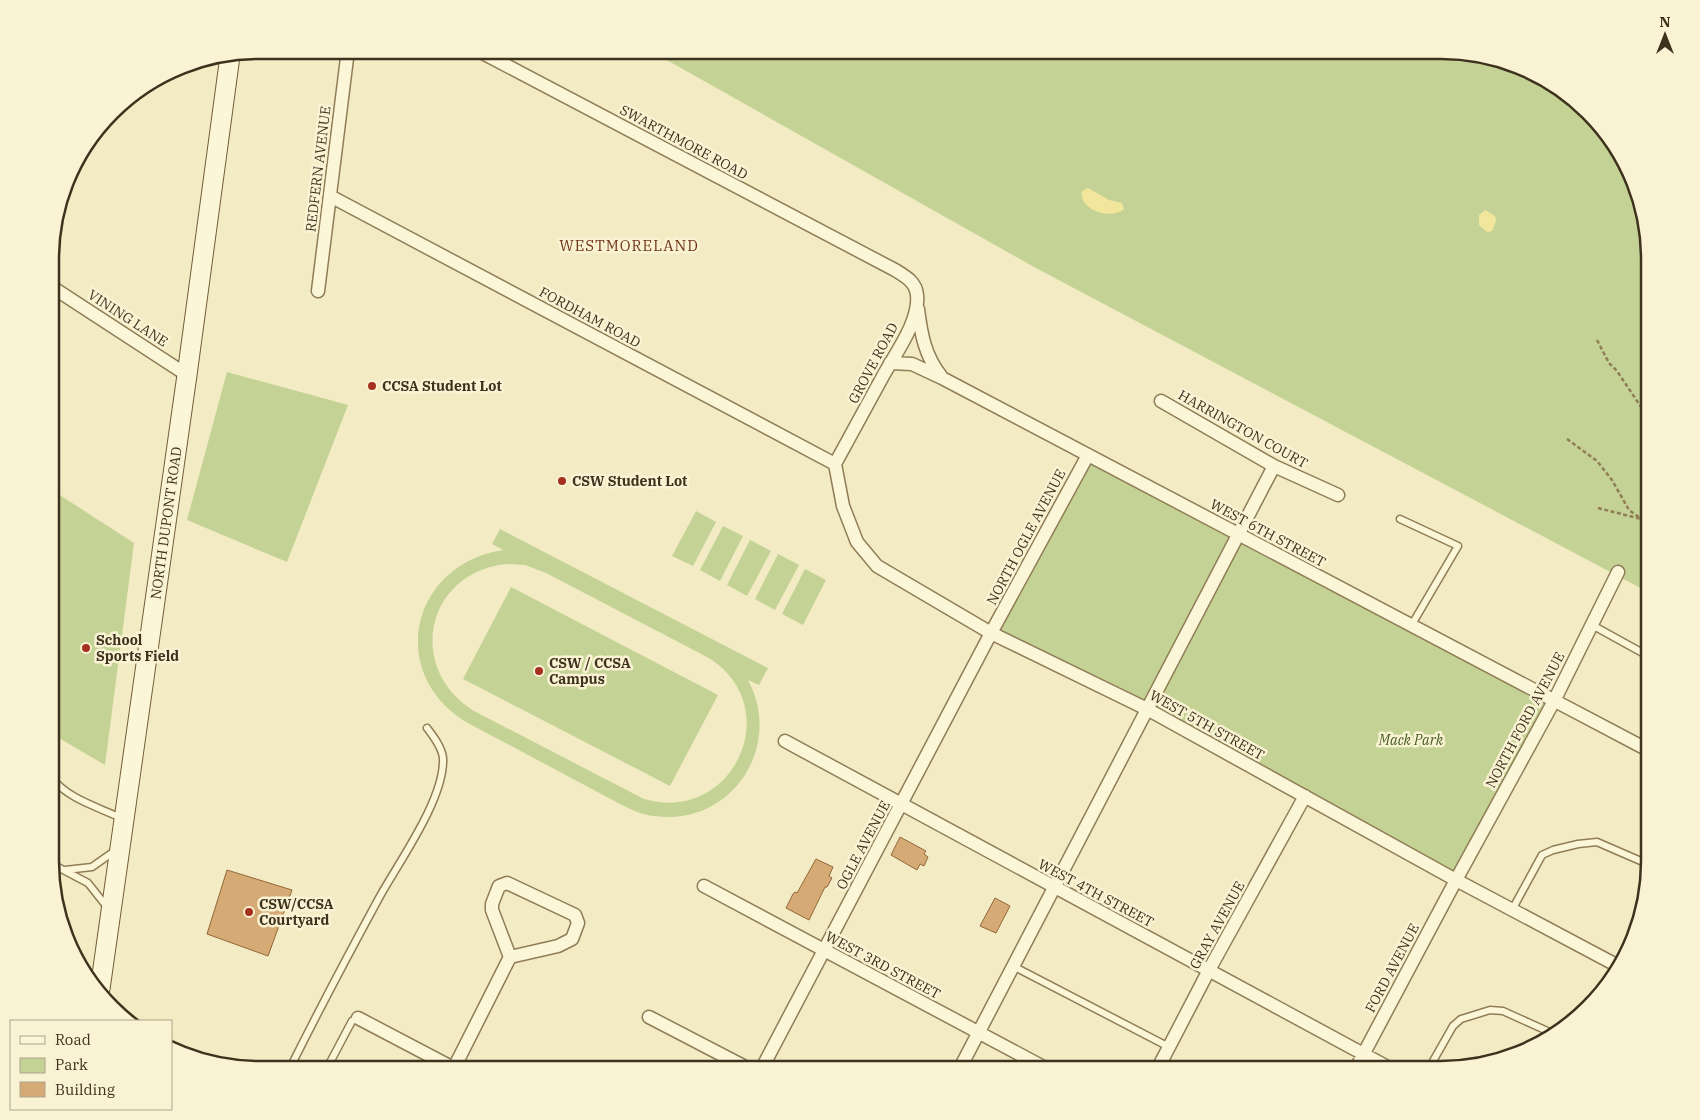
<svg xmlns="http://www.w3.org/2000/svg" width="1700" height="1120" font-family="'IBM Plex Serif',serif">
<rect width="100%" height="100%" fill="#f3ebc3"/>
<path fill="#c4d395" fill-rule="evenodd" d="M649,50H1441L1508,61L1557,85L1622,155L1650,246V593L1034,267Z
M227,372L348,405L287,562L187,520Z
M1088,455L1554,701L1456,880L1147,709L991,633Z
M52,490L134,543L105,765L52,734Z
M696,511L716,522L693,566L672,556Z
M723,526L743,536L720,581L700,570Z
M500,529L768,668L759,685L748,680C784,747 731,827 654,816C643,815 632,810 622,805L466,722C386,673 411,564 503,550L492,544ZM506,564L525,565L546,573L707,657C788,705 734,825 644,799L474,711C406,669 425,573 506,564Z
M750,540L771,551L747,596L727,585Z
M778,554L799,565L775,610L755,599Z
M805,569L826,580L803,625L782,614Z
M511,587L718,695L670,786L463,679Z"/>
<path fill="#f2e69d" d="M1088,188L1109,200L1122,203L1124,209C1110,221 1078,209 1082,191Z
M1485,210L1495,216L1496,221L1492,231L1487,232L1479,225V215Z"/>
<path fill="#d6aa74" stroke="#92683a" d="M900,837L926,851L924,854L928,857L924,866L920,864L917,870L891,855Z
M816,859L833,867L829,876L832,878L827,887H825L809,920L786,908L793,894L795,892L797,893Z
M227,870L292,890L268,956L207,934Z
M995,898L1010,906L996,933L980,926Z"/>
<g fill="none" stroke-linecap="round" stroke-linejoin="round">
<g stroke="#907d57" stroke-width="9">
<path id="lane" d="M1400,519L1458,546L1411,626
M1592,625L1650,657
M52,778C68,799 98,807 121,818
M52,864L88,883L107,907
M65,870L92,867L116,850
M1512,910L1542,855L1553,850L1578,844L1597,842L1650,865
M1013,966L1169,1047
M289,1070C318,1012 348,955 379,898C398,863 445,799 443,758C442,747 433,736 427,728
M326,1070L352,1021L358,1018
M1428,1070L1453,1026L1461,1019L1490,1010L1503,1011L1554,1034"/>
</g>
<g stroke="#907d57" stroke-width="15">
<path id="street" d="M477,50L895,270C905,276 916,282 917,295C920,321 895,354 883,376C867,405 851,435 835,464
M330,196L835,464
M52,287L187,375
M318,291L348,50
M918,309C921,334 925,356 941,376
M890,363L912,364L942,378L1650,751
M1161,401L1274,466L1338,495
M835,464L843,506L857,542L877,566L991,633L1147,709L1456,880L1620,967
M785,741L1393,1070
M704,886L1049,1070
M649,1017L751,1070
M358,1018L457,1070
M454,1068L510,957L492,910V904L499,886L507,883L575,915L578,923L572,939L558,946L510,957
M761,1070L991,633L1088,455
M959,1070L1274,466
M1157,1070L1209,970L1305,796
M1355,1070L1456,880L1554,701L1618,572"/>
</g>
<g stroke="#725d3a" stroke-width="21">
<path id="secondary" d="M100,989L187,375L230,56"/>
</g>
<path stroke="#907d57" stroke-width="2.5" stroke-dasharray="4 2.5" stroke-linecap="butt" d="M1597,340L1609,363L1617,371L1643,410L1650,426
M1567,439L1597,461L1612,480L1629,510L1650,525
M1598,508L1641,519"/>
<use href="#lane" stroke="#fcf6d8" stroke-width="6"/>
<use href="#street" stroke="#fcf6d8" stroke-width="12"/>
<use href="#secondary" stroke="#fcf6d8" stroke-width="19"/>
</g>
<g fill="#a63020" stroke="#f9f3d4" stroke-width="2">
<circle cx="372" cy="386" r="5"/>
<circle cx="562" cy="481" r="5"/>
<circle cx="86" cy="648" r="5"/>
<circle cx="539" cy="671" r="5"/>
<circle cx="249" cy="912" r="5"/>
</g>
<g text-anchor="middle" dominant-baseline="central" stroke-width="5" stroke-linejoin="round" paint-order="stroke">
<g font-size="14" fill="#3e311d" stroke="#f9f3d4">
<text transform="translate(684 142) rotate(28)">SWARTHMORE ROAD</text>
<text transform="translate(318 169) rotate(-83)">REDFERN AVENUE</text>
<text transform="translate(590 317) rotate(28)">FORDHAM ROAD</text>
<text transform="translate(128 318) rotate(33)">VINING LANE</text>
<text transform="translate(873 363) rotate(-62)">GROVE ROAD</text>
<text transform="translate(1243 429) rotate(29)">HARRINGTON COURT</text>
<text transform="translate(166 523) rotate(-82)">NORTH DUPONT ROAD</text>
<text transform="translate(1268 533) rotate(28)">WEST 6TH STREET</text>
<text transform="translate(1026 537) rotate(-62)">NORTH OGLE AVENUE</text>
<text transform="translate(1525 720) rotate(-62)">NORTH FORD AVENUE</text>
<text transform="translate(1207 725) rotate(29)">WEST 5TH STREET</text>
<text transform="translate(863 845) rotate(-62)">OGLE AVENUE</text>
<text transform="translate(1096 893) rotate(28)">WEST 4TH STREET</text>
<text transform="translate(1217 925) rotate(-61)">GRAY AVENUE</text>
<text transform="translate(883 965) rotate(28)">WEST 3RD STREET</text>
<text transform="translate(1392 968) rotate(-62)">FORD AVENUE</text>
</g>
<g font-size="14" font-weight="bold" fill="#3e311d" stroke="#f9f3d4" text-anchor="start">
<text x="382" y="386">CCSA Student Lot</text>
<text x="572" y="481">CSW Student Lot</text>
<text x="96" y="640">School<tspan x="96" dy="16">Sports Field</tspan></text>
<text x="549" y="663">CSW / CCSA<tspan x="549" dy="16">Campus</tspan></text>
<text x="259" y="904">CSW/CCSA<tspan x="259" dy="16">Courtyard</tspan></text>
</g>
<g font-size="14" font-style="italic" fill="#465d21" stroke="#f9f3d4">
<text x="1411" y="740">Mack Park</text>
</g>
<g font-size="15" letter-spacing="1" fill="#703517" stroke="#f9f3d4">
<text x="629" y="245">WESTMORELAND</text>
</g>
</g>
<path d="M0 0H1700V1120H0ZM259 59H1441A200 200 0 0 1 1641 259V861A200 200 0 0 1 1441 1061H259A200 200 0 0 1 59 861V259A200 200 0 0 1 259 59Z" fill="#f9f3d4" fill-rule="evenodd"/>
<path fill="none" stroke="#3e311d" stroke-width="2.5" d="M259 59H1441A200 200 0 0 1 1641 259V861A200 200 0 0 1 1441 1061H259A200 200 0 0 1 59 861V259A200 200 0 0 1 259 59Z"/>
<rect x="10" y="1020" width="162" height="90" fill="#f9f3d4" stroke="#aea58b"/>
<rect x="20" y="1036" width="25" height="8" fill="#fcf6d8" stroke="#aea58b"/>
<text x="55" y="1045" font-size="15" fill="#3e311d">Road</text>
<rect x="20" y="1058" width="25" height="15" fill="#c4d395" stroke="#aea58b"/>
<text x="55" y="1070" font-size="15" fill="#3e311d">Park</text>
<rect x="20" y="1082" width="25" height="15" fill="#d6aa74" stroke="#aea58b"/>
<text x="55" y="1095" font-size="15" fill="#3e311d">Building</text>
<g transform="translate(1665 35)" stroke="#f9f3d4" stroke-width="4" paint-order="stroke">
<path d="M0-4L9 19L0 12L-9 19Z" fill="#3e311d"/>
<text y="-8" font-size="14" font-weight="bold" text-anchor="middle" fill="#3e311d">N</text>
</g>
</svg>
